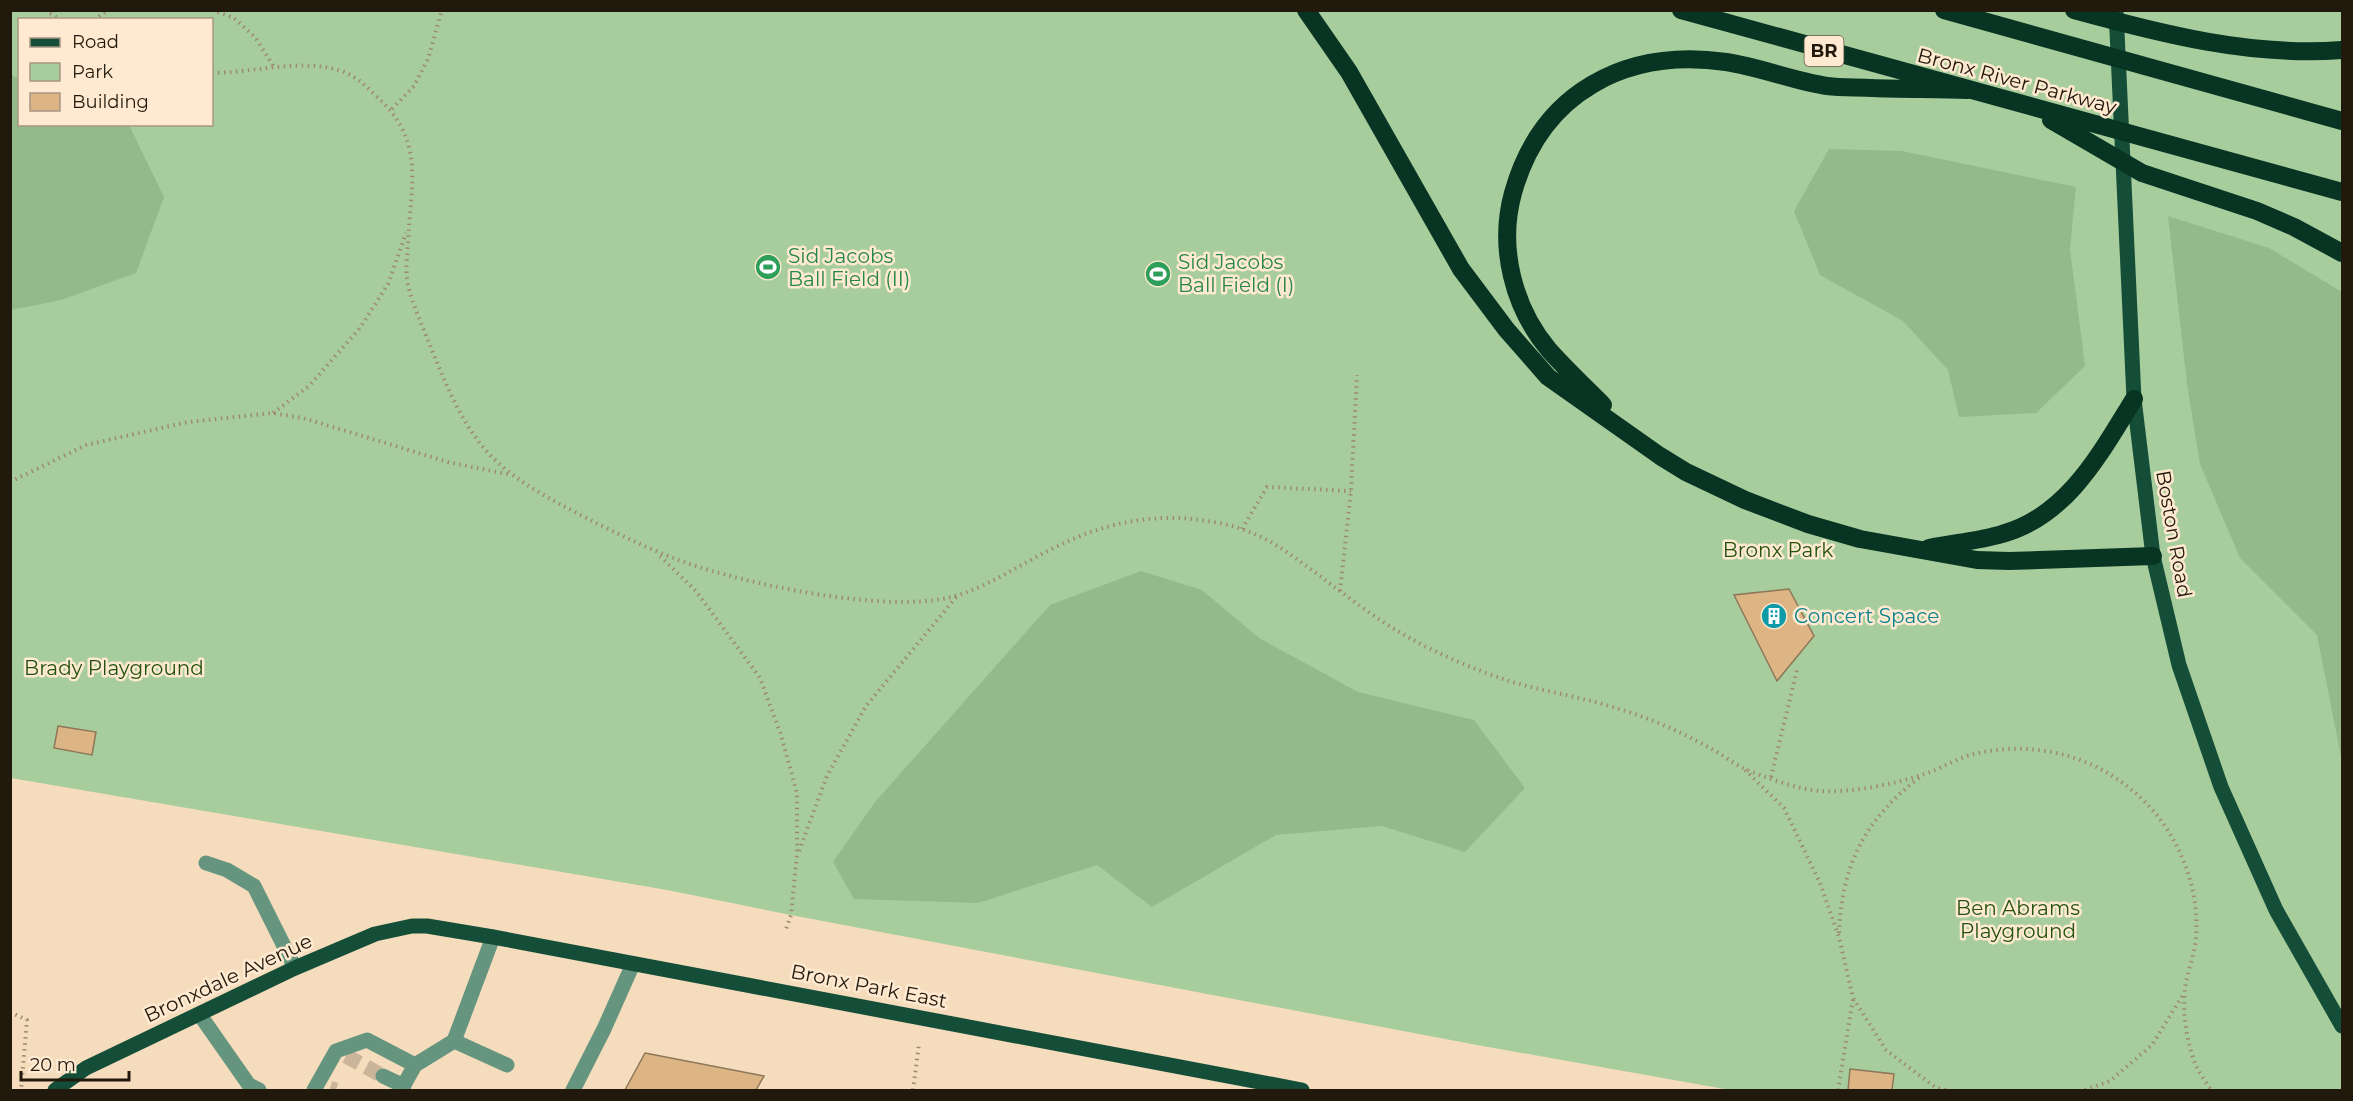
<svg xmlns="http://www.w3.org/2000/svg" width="2353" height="1101" font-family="Montserrat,sans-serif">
<rect width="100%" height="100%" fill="#f5dcbd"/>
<path fill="#a8cd9c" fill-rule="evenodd" d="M10,11H2342V1090H1730L1477,1045L791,915L667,890L11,778ZM20,20H212V124H20Z"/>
<path fill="#95ba89" d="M10,74L19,79L20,124L129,125L164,197L136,273L61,300L11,310Z
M1829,149L1902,151L2076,187L2070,249L2085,366L2036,413L1959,417L1948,370L1903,321L1820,275L1794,211Z
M2168,216L2269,248L2342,292V762L2317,635L2240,558L2200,464L2187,384Z
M1141,571L1202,590L1259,638L1358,692L1474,720L1525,788L1465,852L1382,826L1276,835L1152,907L1097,865L978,903L854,899L833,862L875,802L1050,605Z"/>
<path fill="#ddb584" stroke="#8d775a" stroke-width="1.5" d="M1789,589L1814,636L1777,681L1734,595Z
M58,726L96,732L92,755L54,748Z
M645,1053L764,1076L756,1090H625Z
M1850,1069L1894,1074L1892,1090H1848Z"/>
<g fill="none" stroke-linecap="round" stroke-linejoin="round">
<path stroke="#cbb59a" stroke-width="15" stroke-dasharray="15 8" stroke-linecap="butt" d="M346,1056L383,1076
M330,1088L336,1090"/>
<path stroke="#9d8a73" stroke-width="4" stroke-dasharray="1.5 4.5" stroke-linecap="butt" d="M45,10L61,20
M212,10L234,18L255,37L274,67
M94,20L108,10
M212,73C253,73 304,57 344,72C357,77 366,86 376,96C427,141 410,186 408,245C407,258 405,272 408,285C413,306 423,327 431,348C446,384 461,423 488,453C518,485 562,505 600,525C633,541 664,556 699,567C763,587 899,616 962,594C996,582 1026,561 1058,546C1102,524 1152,513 1200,520C1217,522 1236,526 1252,533C1277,543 1298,560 1320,576C1348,597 1377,620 1408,637C1438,654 1473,669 1506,680C1544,692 1584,697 1622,710C1652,719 1681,732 1708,747C1720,753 1731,762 1743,768C1763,777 1797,789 1820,791C1851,793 1895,784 1925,774C1942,768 1957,758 1974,754C2037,739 2101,757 2146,803C2179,836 2200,889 2196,937C2195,954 2187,972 2185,989C2182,1013 2187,1045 2197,1068C2201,1076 2207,1083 2211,1090
M392,109L414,86L428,59L442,10
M273,413L309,386L360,328L388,284L406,233
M10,482L86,445L188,422L273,413L303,418L448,462L512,475
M1242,529L1267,487L1351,491
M660,556L696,591L760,678L781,735L797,793V854L791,915L786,929
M1340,591L1351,491L1357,375
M1745,770L1784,808L1820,883L1839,937L1853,998L1886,1050L1935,1087L1946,1090
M1771,777L1797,670
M799,851L827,776L866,706L958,595
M1839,933C1842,864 1865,819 1920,777
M10,1012L27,1020L21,1090
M913,1090L919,1044
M1838,1090L1853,999
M2085,1090L2110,1081L2152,1045L2184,993"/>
<path stroke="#65957e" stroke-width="15" d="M206,863L227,870L254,886L295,968
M493,937L454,1041L507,1065
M200,1015L249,1085L259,1090
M383,1076L404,1086
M314,1090L336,1051L367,1040L415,1065
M401,1090L415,1065L454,1041
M573,1090L604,1029L633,964"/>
<path stroke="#154e38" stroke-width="15" d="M2116,10L2134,399L2153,556L2179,665L2221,787L2276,910L2342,1026
M55,1090L86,1068L295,968L375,934L412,926H427L493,937L1302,1090"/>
<path stroke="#083423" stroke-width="18" d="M1306,10L1349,72L1461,269L1506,329L1548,377L1660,456L1686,472L1745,500L1808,524L1860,539L1977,560L2009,561L2153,556
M1681,10L2342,192
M1944,10L2342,121
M2074,10C2162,34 2251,57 2342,50
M2051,120L2142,173L2257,211L2294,227L2342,253
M1603,405C1585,387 1566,369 1549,350C1513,307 1498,247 1513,193C1541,92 1626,48 1726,62C1760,67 1793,81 1827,86C1842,88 1858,87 1873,88C1904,89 1936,89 1968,90
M1929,548C1953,543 1979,541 2002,534C2068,516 2101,452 2134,399"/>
</g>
<defs>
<g id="stadium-disc" transform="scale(1.35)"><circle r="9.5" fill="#2e9e5b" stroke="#ffead1"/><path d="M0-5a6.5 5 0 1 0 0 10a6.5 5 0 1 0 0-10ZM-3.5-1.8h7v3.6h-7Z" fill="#fff"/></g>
<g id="building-disc" transform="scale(1.35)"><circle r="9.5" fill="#0f9aa8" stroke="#ffead1"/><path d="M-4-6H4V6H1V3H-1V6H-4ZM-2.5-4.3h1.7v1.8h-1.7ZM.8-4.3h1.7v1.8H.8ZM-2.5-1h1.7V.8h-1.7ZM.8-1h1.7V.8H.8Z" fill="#fff"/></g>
</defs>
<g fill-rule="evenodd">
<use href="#stadium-disc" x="768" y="267"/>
<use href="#stadium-disc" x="1158" y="274"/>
<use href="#building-disc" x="1774" y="616"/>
</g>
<g text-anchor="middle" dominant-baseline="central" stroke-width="5" stroke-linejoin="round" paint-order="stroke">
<rect fill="#ffead1" stroke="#645848" stroke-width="1.5" x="1804.5" y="36" width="39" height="30" rx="4.5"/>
<g font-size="18" font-weight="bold" fill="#22190d">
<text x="1824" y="51">BR</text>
</g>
<g font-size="20" fill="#22190d" stroke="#ffead1">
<text transform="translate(2017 81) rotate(15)">Bronx River Parkway</text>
<text transform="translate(2174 534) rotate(80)">Boston Road</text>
<text transform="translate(228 978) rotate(-25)">Bronxdale Avenue</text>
<text transform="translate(869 986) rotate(11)">Bronx Park East</text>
</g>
<g font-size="20" fill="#27864d" stroke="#ffead1" text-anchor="start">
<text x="788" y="256">Sid Jacobs<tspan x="788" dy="23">Ball Field (II)</tspan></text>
<text x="1178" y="262">Sid Jacobs<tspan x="1178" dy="23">Ball Field (I)</tspan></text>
</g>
<g font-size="20" fill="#23520e" stroke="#ffead1">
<text x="1778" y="550">Bronx Park</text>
<text x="114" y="668">Brady Playground</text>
<text x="2018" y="908">Ben Abrams<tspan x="2018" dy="23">Playground</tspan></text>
</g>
<g font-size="20" fill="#0d838f" stroke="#ffead1" text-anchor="start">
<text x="1794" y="616">Concert Space</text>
</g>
</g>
<rect width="2353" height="1101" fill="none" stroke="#22190d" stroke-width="24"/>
<rect x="18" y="18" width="195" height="108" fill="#ffead1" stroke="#a79683" stroke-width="1.5"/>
<rect x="30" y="38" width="30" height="9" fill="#154e38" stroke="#a79683" stroke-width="1.5"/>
<text x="72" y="48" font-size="18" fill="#22190d">Road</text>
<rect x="30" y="63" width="30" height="18" fill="#a8cd9c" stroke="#a79683" stroke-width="1.5"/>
<text x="72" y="78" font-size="18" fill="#22190d">Park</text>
<rect x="30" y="93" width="30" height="18" fill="#ddb584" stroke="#a79683" stroke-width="1.5"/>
<text x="72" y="108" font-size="18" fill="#22190d">Building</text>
<path d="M21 1071v9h108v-9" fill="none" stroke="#22190d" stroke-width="3"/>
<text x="30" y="1071" font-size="18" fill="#22190d" stroke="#ffead1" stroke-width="4.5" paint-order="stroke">20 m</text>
</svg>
